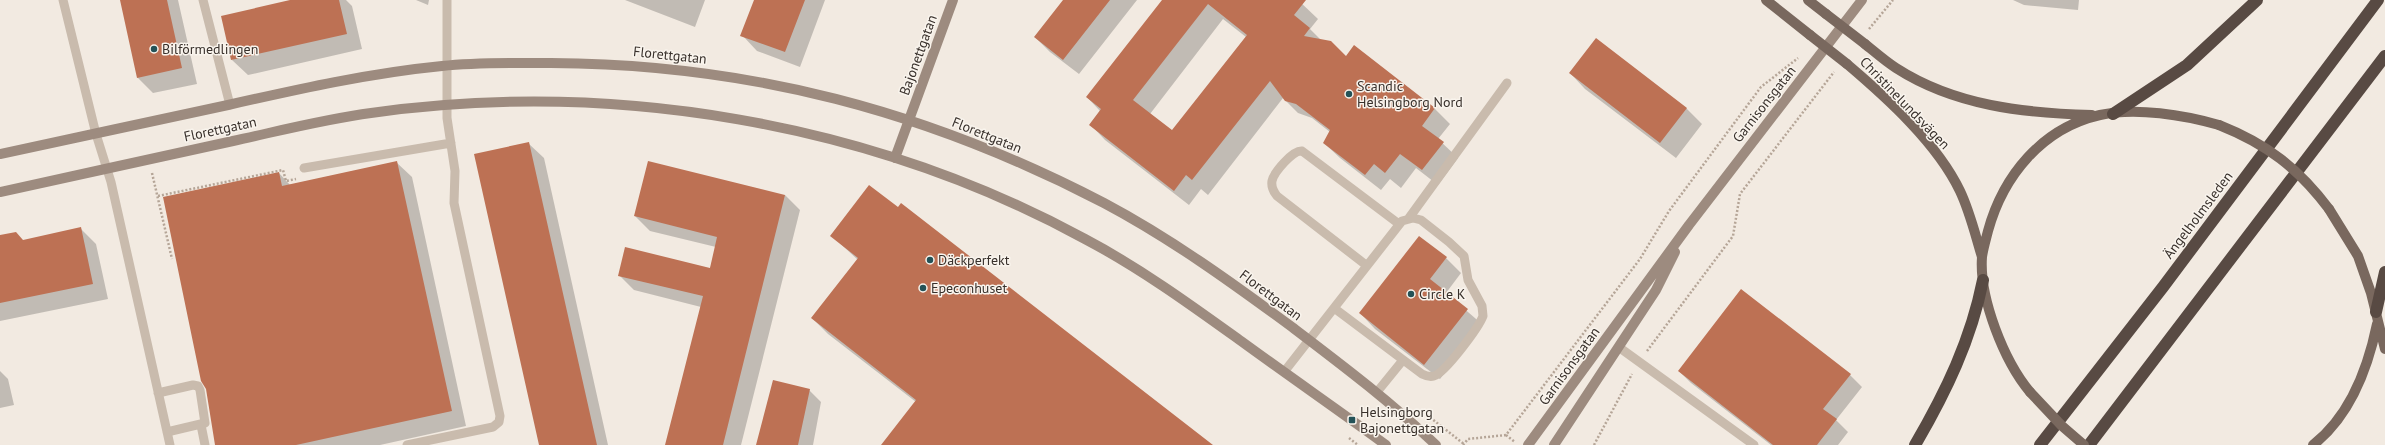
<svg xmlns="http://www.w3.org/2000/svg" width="2385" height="445" font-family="'PT Sans',sans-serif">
<rect width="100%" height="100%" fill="#f2eae1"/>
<path fill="#0003" fill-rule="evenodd" d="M121,0H178L197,84L153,93L138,78Z
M294,0H346L352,6L362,49L248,75L232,60Z
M416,0H429L428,5Z
M625,0H705L695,27Z
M755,0H825L800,67L757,51L742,35Z
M1064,0H1137L1079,74L1050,52L1035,37Z
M1163,0H1298L1318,19L1310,29L1322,41L1346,57L1354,46L1435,109L1450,124L1438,139L1458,158L1438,185L1416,168L1401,188L1390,179L1381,190L1340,158L1324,143L1330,132L1312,118L1298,113L1283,98L1208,195L1201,189L1189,205L1105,140L1090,124L1100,111L1087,97ZM1223,19L1246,37L1173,132L1150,114Z
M2013,0H2079L2078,10L2024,5Z
M1596,39L1687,109L1702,124L1676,158L1585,89L1570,73Z
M528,143L544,158L608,445H540Z
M396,162L412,177L466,426L380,445H217L207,389L279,173L290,185Z
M785,195L800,210L741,445H667L701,307L634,290L619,275L710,269L716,247L650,231L635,216Z
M81,229L96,244L108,299L0,321V236L23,241Z
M831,235L1211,445H882L916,402L828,334L812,318L858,260Z
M1446,258L1461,273L1446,293L1483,325L1440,379L1375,329L1360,313Z
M0,371L8,379L14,405L0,408Z
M1679,371L1850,375L1862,387L1836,420L1848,432L1838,445H1771L1691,383Z
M809,390L821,402L813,445H760Z"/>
<path fill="#bd7154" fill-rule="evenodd" d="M120,0H167L182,68L137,78Z
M290,0H339L347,34L231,60L221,16Z
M754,0H805L785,52L740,36Z
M1063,0H1110L1063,60L1034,37Z
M1162,0H1306L1294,15L1310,28L1304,36L1331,41L1346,56L1354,45L1435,108L1422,126L1444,142L1422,170L1400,154L1385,173L1374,164L1365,175L1323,143L1330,130L1296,104L1285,101L1270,81L1192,180L1186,175L1174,191L1089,125L1101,109L1086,97ZM1208,4L1247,35L1172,130L1133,100Z
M1596,38L1687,108L1660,143L1569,73Z
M529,142L597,445H539L474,154Z
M397,161L452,411L296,445H215L206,389L201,381L163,197L279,172L282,186Z
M648,161L785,195L723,445H665L703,296L618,276L625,247L710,268L717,237L634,216Z
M869,185L898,207L901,203L1213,445H881L916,400L811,318L858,258L830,236Z
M81,227L93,284L0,303V235L16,232L23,240Z
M1419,236L1447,257L1430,279L1468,309L1424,365L1359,313Z
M1741,289L1851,374L1823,409L1837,419L1817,445H1773L1678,371Z
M773,380L810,389L798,445H756Z"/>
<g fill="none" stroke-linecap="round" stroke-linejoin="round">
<path stroke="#b5a597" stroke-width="2.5" stroke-dasharray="2 2" stroke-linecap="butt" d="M1869,29L1893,0
M152,173L172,259
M158,196L283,170L286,181L296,179
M1647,351L1733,236L1740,194L1834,72
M1427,415L1464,444
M1506,435L1515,442
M1349,438L1358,445
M1463,445L1468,439L1506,435L1640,259L1669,211L1761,87L1798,58
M1594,445L1632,374"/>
<path stroke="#c9bbad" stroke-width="9" d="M63,0L96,134L111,182L170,445
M203,0L230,105
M304,168L451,143
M1409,218L1507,83
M1366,265L1277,196C1273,191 1271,187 1272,181C1274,172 1293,150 1302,151L1399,224
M1620,348L1754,445
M1284,372L1334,308L1422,374C1426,376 1430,377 1434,376C1445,373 1479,327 1483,316L1482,306L1468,280L1464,256L1449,242L1421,220L1413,218L1402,221L1334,308
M1377,392L1403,360
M158,393L193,385L198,386L200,390L205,423L167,432
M201,425L205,445
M407,445L493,427L499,422L500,416L454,203L455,171L447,118V0"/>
<path stroke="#9d8b7f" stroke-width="10" d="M0,154C76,138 152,121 228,105C299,89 370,73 442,66C478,62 515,63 551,63C750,64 927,111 1104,203C1170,238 1231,282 1292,327C1342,365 1391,402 1436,445
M895,158L953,0
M0,192C78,175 155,158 233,141C279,131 325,119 371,113C613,79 870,122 1085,239C1140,268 1191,305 1241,341C1289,376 1338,410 1386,445
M1528,445L1689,225L1862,0
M1554,445L1656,290L1675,252"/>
<path stroke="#79685e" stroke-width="10" d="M1766,0L1810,35
M1808,0L1826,14
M1865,44C1875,52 1885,61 1896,68C1955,106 2024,113 2092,115
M1847,64C1887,98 1937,143 1960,191C1970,212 1975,234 1982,257
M2329,209L2358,256L2371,293L2385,349
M2030,392C2004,361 1979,298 1982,257C1983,249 1986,239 1988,231C2003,176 2042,128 2100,115C2136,107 2184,115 2219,125
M2313,445C2350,416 2368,368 2377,324"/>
<path stroke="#584a43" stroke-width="12" d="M2113,114L2187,65L2257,0
M2376,312L2385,272
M1915,445C1946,392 1971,340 1983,280
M2040,445L2163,287L2378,0
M2089,445L2385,56"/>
<path stroke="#79685e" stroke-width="10" d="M1826,14L1865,44
M1810,35L1847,64
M2219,125C2267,144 2298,168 2329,209
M2030,392L2062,426L2084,445"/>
</g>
<g fill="#245257" stroke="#f9f4ed" stroke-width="1.5">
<circle cx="154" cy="49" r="4"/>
<circle cx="1349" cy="94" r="4"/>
<circle cx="930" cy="260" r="4"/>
<circle cx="923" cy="288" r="4"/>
<circle cx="1411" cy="294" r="4"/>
<rect x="1348" y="416" width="8" height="8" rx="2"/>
</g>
<g text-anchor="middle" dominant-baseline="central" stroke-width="3" stroke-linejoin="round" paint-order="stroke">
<g font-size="14" fill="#38302b" stroke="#f9f4ed" text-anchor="start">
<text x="162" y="49">Bilförmedlingen</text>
<text x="1357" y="86">Scandic<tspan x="1357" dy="16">Helsingborg Nord</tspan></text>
<text x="938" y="260">Däckperfekt</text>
<text x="931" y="288">Epeconhuset</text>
<text x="1419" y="294">Circle K</text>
<text x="1360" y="412">Helsingborg<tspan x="1360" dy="16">Bajonettgatan</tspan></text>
</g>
<g font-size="14" fill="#38302b" stroke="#f9f4ed">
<text transform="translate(670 55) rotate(6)">Florettgatan</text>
<text transform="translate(918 55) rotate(-70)">Bajonettgatan</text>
<text transform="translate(1905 103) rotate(46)">Christinelundsvägen</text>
<text transform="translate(1764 104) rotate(-52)">Garnisonsgatan</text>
<text transform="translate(220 129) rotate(-12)">Florettgatan</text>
<text transform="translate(987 135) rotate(22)">Florettgatan</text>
<text transform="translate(2198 215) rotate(-53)">Ängelholmsleden</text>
<text transform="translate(1271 295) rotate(37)">Florettgatan</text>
<text transform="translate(1569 366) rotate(-54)">Garnisonsgatan</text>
</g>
</g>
</svg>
